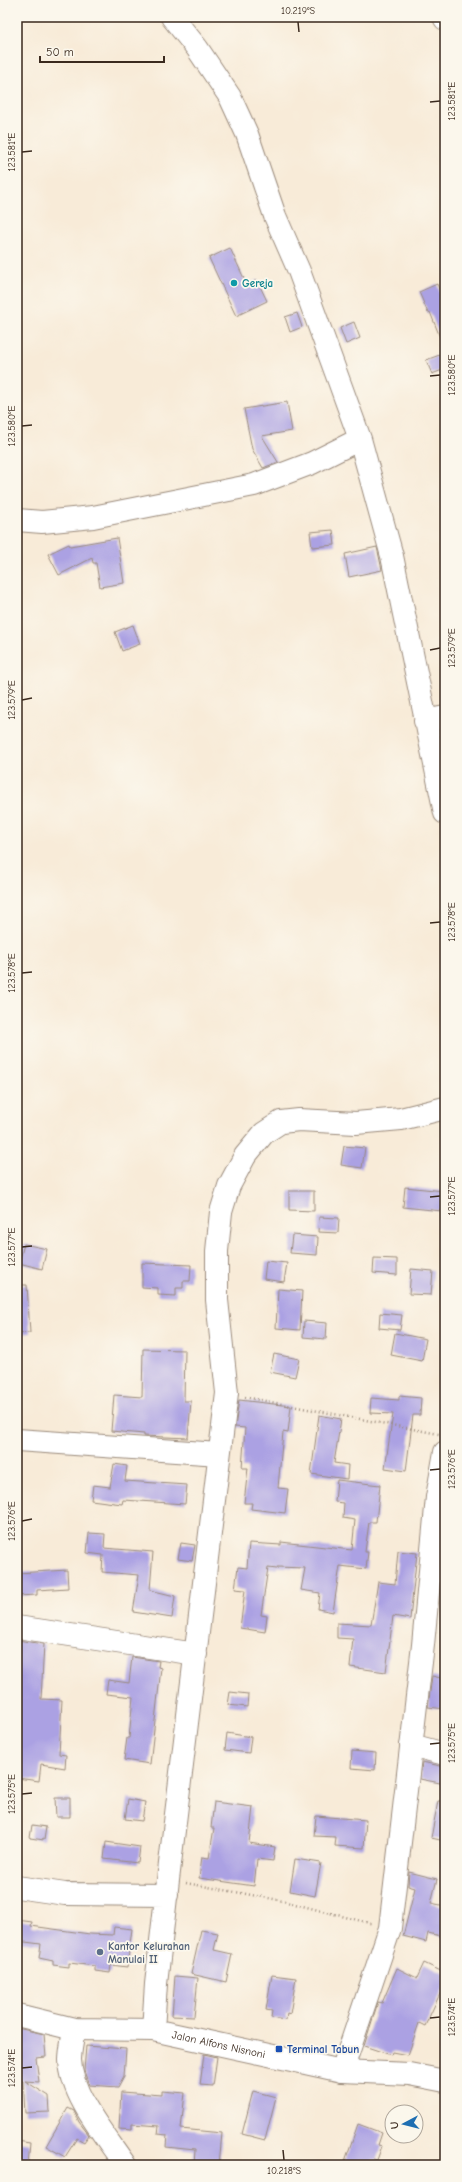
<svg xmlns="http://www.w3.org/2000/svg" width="462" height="2182" font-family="'Comic Neue',sans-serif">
<rect width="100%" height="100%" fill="#fbf7ec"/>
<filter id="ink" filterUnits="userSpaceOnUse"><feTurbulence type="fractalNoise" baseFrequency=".025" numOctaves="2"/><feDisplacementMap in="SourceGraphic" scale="8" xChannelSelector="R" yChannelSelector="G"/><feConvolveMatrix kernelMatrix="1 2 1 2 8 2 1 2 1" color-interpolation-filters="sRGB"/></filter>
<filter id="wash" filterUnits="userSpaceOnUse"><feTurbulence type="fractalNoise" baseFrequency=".012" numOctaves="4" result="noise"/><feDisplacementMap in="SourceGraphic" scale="16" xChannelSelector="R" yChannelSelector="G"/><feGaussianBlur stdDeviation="0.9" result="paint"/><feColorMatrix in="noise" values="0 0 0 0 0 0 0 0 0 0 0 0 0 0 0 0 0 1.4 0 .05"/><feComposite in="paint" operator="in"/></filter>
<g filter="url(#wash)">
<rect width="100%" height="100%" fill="#f8ebd8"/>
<g id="blocks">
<path fill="#aba1e3" d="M230,248L247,285L257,280L267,301L236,316L209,258Z
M437,284L445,305L444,347L430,312L428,313L419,292Z
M297,313L302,327L290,332L285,317Z
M354,322L360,338L346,344L340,328Z
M445,353V369L432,374L426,360Z
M287,402L292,431L262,436L278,462L263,468L252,449L244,409Z
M333,530L335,545L312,547L310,532Z
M117,538L124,583L100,587L96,563H93L92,558L59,575L48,554L69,544L70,546Z
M377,547L382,570L349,577L345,554Z
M133,625L140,644L122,651L115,632Z
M344,1146L365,1148L362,1168L341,1165Z
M405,1187L444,1191L442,1211L403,1207Z
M289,1191H314V1211L289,1210Z
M319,1217L339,1218L338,1233L318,1232Z
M292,1235L318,1237L317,1255L290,1253Z
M24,1244L47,1249L42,1269L19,1263Z
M374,1258L397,1259V1275L373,1273Z
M266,1261L287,1263L284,1282L264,1279Z
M142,1263L191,1265L190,1281H183V1288H176V1296L158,1295V1288L142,1287Z
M411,1269L433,1271L431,1295L409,1294Z
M17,1285H27L30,1333L17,1334Z
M278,1289L302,1291L300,1330L276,1328Z
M380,1313L402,1315L400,1330L379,1328Z
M304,1321L327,1323L326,1339L303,1337Z
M395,1333L426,1339L422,1361L391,1355Z
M143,1349L185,1350L184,1401H191L188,1438L144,1436V1434L111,1431L114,1395L142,1397Z
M274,1354L299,1359L295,1377L270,1372Z
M399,1396L421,1398L420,1415H413L406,1471L385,1468L393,1414L370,1413L371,1398L399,1400Z
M239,1400L291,1406L288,1433L283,1432L278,1488L288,1489L285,1513L251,1509L252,1503H244L248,1468H242L245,1428L235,1427Z
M319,1415L341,1419L334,1463L348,1465L347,1479L311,1474Z
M114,1464L127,1466L125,1481L187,1485L185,1504L123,1500L122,1504L91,1500L93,1485L110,1487Z
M337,1480L380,1485L376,1522H369L365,1552H368L366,1569L340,1566L333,1612L318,1609L320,1593L301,1590L305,1568L277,1567V1569L268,1568L261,1615L267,1616L265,1632L240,1628L245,1590L235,1589L238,1567L247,1568L249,1543L281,1545V1542L352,1550L355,1520L343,1518L344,1503L335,1502Z
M89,1533L105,1534L104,1548L153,1552L150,1590L175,1596L172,1618L133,1612L139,1575L102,1572L103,1555L87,1553Z
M181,1543L195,1545L192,1561L178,1559Z
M398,1551L417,1553L410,1619L393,1616L386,1672L350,1667L353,1639L337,1638V1623L371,1625L378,1582L395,1584Z
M67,1570L68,1588L37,1590V1595L17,1596V1573Z
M17,1640L44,1644L41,1699L62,1700L59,1754L66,1755L65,1768L41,1764L39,1781L17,1778Z
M132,1657L159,1661L158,1667L161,1668L150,1764L124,1760L127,1738H129L133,1697L106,1694L108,1680L129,1683Z
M432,1676L445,1679V1709L428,1707Z
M230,1692L248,1694L247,1707L228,1705Z
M227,1733L251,1737L249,1753L225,1750Z
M352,1751L376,1753L375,1770L351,1768Z
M422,1762L445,1767V1784L420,1779Z
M55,1798H70V1817H56Z
M128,1799L145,1802L142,1821L125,1819Z
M438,1801H445V1841L431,1838Z
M214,1802L253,1807L249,1843L275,1847L273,1861L257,1859L254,1886L199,1878L202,1857L209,1858L214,1828H211Z
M316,1816L366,1820L364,1848L335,1846L336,1837L314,1836Z
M32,1825L46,1827L44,1840L30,1838Z
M106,1842L140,1847L138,1863L104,1859Z
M295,1859L321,1863L315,1896L290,1891Z
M409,1872L437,1879L431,1903L445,1906V1937L428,1933L426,1942L403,1936L415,1888L408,1886Z
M17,1920L32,1922L31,1926L90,1934L113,1935L114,1927L132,1929L127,1967L111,1965L110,1973L95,1971V1966L69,1963V1967L53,1965V1961L39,1958L41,1944L17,1941Z
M201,1930L218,1933L214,1950L232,1954L226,1982L191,1974Z
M424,1963L445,1973V1983L425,2026L419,2023L408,2055L392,2052L391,2055L364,2046L378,2002L382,2003L397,1968L417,1978Z
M272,1975L296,1978L290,2014L287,2013L286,2020L271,2018L272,2011L266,2010Z
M175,1976L198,1978L194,2017L172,2016Z
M17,2028L44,2034L46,2057L36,2058L39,2082L25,2081L49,2096L50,2112L25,2113L23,2081L17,2080V2063H20Z
M86,2046L126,2049L124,2076L118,2087L89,2085L84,2071Z
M204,2054L217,2057L213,2086L200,2085Z
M162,2091L185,2093L181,2129L222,2133L219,2165H194L195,2150L166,2147L167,2135L158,2134L159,2126L132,2124V2130L119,2129L121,2092L162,2095Z
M253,2091L276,2097L265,2140L242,2134Z
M68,2108L74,2111L79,2122L89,2135L84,2142L77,2138L65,2157L46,2146Z
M358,2124L382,2133L378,2145L382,2146L377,2160L373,2159L370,2165H355L345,2161Z
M17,2141L30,2143L28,2165H17Z"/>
</g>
</g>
<g filter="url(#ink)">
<use href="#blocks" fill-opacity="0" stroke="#9a8a7b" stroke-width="1"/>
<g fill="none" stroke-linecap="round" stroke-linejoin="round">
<g stroke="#9a8a7b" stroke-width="24">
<path id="minor" d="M172,17L197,48L230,97L247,134L275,216L299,271L360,439L392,556L445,813
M444,17L445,19
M17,520L42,522L93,517L254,485L312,463L360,439
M425,721L445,717
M17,1440L219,1454
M17,1627L196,1654
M411,1745L445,1754
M17,1887L65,1894L167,1895
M74,2029C73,2039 70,2050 70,2060C71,2096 105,2135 125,2165
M153,2030L156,1984L168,1880L227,1393L217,1300V1251L221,1212L229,1186L245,1156L264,1133L281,1122L299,1120L356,1123L401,1119L445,1108
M342,2071L390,1928L423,1645L437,1497L445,1452"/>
</g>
<g stroke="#9a8a7b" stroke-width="24">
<g id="major">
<path id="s1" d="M17,2015L74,2029L153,2030L342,2071L409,2074L445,2081"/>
</g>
</g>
<path stroke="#9a8a7b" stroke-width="2.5" stroke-dasharray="1 3" stroke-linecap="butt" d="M245,1397L439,1434
M186,1883L279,1900L373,1924"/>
<use href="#minor" stroke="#fff" stroke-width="22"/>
<use href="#major" stroke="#fff" stroke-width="22"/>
</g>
</g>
<path fill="none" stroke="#3b2a1e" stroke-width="1.5" d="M298,22L299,32M430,102L440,101M22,152L32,151M430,376L440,375M22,426L32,425M430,650L440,648M22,700L32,698M430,923L440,922M22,973L32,972M430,1197L440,1196M22,1247L32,1246M430,1470L440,1469M22,1521L32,1519M430,1744L440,1743M22,1794L32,1793M430,2018L440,2017M22,2068L32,2067M283,2150L284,2160"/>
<circle fill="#0f9aa8" stroke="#fbf7ec" stroke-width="1.5" cx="234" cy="283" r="4"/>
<circle fill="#5c6f8a" stroke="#fbf7ec" stroke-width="1.5" cx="100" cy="1952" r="4"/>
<rect fill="#1a4fb4" stroke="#fbf7ec" stroke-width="1.5" x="275" y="2045" width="8" height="8" rx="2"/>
<g text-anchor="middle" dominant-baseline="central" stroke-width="3.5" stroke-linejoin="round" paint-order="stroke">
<g font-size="11" font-weight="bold" fill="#0d838f" stroke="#fbf7ec" text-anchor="start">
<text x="242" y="283">Gereja</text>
</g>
<g font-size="11" font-weight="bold" fill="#4e5e75" stroke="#fbf7ec" text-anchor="start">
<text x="108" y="1946">Kantor Kelurahan<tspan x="108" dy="13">Manulai II</tspan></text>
</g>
<g font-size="11" fill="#3b2a1e" stroke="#fbf7ec">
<text stroke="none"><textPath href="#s1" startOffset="205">Jalan Alfons Nisnoni</textPath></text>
</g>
<g font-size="11" font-weight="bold" fill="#164399" stroke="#fbf7ec" text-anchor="start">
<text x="287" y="2049">Terminal Tabun</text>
</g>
</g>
<rect width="462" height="2182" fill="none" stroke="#fbf7ec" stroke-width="44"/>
<g transform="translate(404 2124) rotate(263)"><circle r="19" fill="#fbf7ec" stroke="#aea59a"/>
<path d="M0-3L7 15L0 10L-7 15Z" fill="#1f6fb2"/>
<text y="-6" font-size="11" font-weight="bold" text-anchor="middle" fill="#3b2a1e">U</text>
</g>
<path d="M40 56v6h124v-6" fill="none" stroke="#3b2a1e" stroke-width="2"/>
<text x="46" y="56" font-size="12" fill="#3b2a1e" stroke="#fbf7ec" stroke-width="3" paint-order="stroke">50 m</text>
<rect x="22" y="22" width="418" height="2138" fill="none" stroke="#3b2a1e" stroke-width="1.5"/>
<g font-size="10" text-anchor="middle" fill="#3b2a1e">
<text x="298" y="14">10.219°S</text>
<text transform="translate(451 101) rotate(-90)" y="4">123.581°E</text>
<text transform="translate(11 152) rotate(-90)" y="4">123.581°E</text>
<text transform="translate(451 375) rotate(-90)" y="4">123.580°E</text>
<text transform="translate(11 426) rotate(-90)" y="4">123.580°E</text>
<text transform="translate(451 648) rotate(-90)" y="4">123.579°E</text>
<text transform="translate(11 700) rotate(-90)" y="4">123.579°E</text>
<text transform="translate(451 922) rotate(-90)" y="4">123.578°E</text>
<text transform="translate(11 973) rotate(-90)" y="4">123.578°E</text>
<text transform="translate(451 1196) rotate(-90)" y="4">123.577°E</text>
<text transform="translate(11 1247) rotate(-90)" y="4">123.577°E</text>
<text transform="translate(451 1469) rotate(-90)" y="4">123.576°E</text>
<text transform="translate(11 1521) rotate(-90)" y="4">123.576°E</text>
<text transform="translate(451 1743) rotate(-90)" y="4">123.575°E</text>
<text transform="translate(11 1794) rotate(-90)" y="4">123.575°E</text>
<text transform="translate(451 2017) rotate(-90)" y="4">123.574°E</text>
<text transform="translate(11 2068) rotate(-90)" y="4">123.574°E</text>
<text x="284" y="2174">10.218°S</text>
</g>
</svg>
